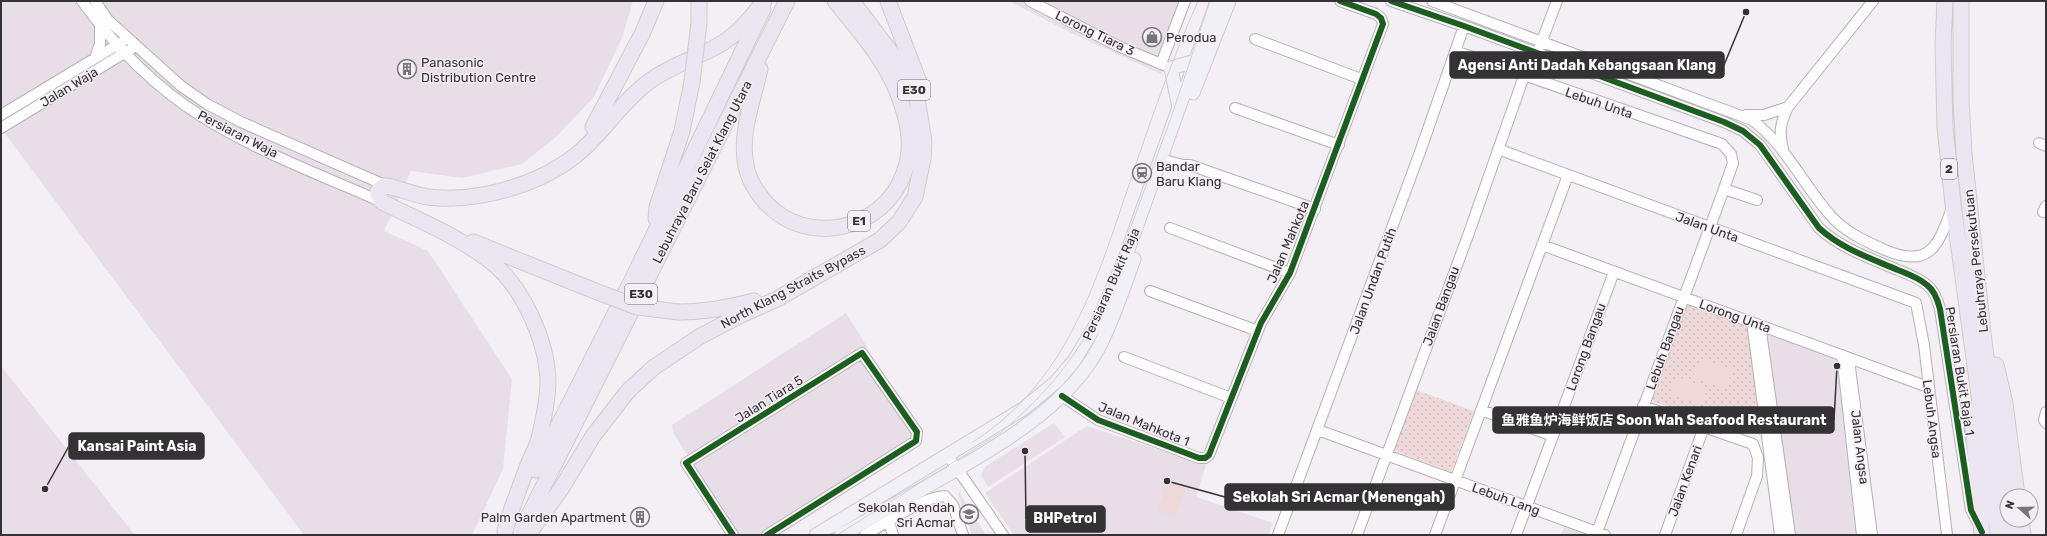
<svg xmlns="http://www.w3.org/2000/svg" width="2047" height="536" font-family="Rubik,'Noto Sans SC',sans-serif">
<defs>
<pattern id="park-dots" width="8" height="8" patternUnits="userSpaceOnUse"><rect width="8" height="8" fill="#efd8da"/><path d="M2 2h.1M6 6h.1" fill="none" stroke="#cebabc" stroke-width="1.8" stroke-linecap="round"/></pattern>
</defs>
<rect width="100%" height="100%" fill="#f4eff4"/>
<path fill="#e7dee7" d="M1,1H633L622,38L594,97L556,137L522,164L462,178L411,171L384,231L428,251L512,379L503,469L472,535H304L1,128Z
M1009,1H1189L1161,74L1069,32Z
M846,313L867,347L859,352L914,433L912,439L761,535H737L673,432L672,425Z
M1767,332L1839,358L1861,535H1794Z
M1,366L134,534L1,535Z
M1054,423L1065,437L988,487L981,475L986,466Z
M1087,426L1206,465L1196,497L1273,523L1268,535H1014L985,493Z
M959,492L986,535H972L958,494Z
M1565,524L1590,535H1561Z"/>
<path fill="url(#park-dots)" d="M1683,302L1745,322L1752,337L1760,435L1654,402L1650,397Z
M1416,390L1474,411L1451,472L1393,450Z"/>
<path fill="#efd8da" d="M1700,358L1733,370L1725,389L1693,377Z
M1676,376L1708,388L1701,404L1670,393Z
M1168,479L1187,486L1175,517L1157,510Z"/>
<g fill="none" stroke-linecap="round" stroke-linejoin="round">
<g stroke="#b4b1b4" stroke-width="12">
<path id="minor" d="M82,1C114,45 155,87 201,116C254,150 323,176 382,202
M95,1L108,20L181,86L207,104L241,122L387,186
M1030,1L1118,46L1171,68
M1391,1L1464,26L1724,122L1743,131L1760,145L1819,228C1842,249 1870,258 1898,270C1908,274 1919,278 1927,285C1935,291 1938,301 1940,309L1971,510L1979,525
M1432,1L1752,120C1786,145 1803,185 1831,216C1845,232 1865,241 1885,250C1930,269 1938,246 1952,208
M1255,39L1361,79
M1540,46L1557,1
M1455,51L1722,144L1731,154L1733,163L1724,189L1596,535
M95,58L100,44V26
M1161,64L1185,1
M1235,108L1339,145
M1,115L122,42
M1746,115H1764L1788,107
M1,128L131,49
M2039,143L2046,146
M1498,149L1916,303L1924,345L1947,535
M1783,149C1779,133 1780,123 1788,107L1873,1
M1168,161L1183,165H1190L1315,209
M1724,189L1757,200
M2043,212L2046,206
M1170,228L1290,273
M1542,245L1928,387
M1150,291L1258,331
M1752,322L1780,535
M1760,325L1790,535
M1842,355L1862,535
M1124,357L1231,398
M1849,360L1872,535
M1062,396L1098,420L1199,458H1205L1209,455L1261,323L1290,273L1383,24L1381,18L1376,14L1340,1
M1643,406L1753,444L1758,458L1757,476L1736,535
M1481,410L1553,436
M2046,412L2044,420L2046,423
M1318,430L1605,535
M947,454L1003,535
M889,522L893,535
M733,535L686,463L862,353L917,432L916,441L767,535
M865,535C885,524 924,496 945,496L953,505L963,535
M1278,535L1420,152L1464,26
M1357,535L1470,230L1524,76
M1435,535L1568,175
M1516,535L1614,272
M1665,535L1704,427"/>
</g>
<g stroke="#ceccce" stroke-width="15">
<path id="major" d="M1193,93L1229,1
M1179,108L1171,68L1195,61
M816,535L1023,409L1056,382L1074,361L1098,321L1123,264L1217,1
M841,535C872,518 902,500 933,483C991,450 1065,410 1098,349C1113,321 1123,289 1134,259"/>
</g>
<g stroke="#ceccce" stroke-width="17">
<path id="highway" d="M888,1L919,82
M1945,1L1943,45L1945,127L1953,204L1998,535
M1961,1V100L1964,153L1983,333L2007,519
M699,23V1
M760,69C753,102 738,136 747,170C750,182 758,194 766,203C808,248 884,230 904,173C913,150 909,124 901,102C889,64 860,32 835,1
M593,127L642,34L656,1
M656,219L657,207L682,131L692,82
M473,242L595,291
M679,312C705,312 728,308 754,301
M1996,365L2005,403L2017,496
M1972,412L1982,535
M536,470L633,278L763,9
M2007,520L2009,535
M2021,520L2023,535
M505,531C511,508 520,487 528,465C532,455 538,445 540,434C544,417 548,399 548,381C547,341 522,285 490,261C458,236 418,220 382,202L378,194V191L384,186H387C401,189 415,195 428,197C479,203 543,184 581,151C605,130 621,103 647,83C669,66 695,59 719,45C736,36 752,17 764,1
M521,531L787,1
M528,535L561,489L593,436L628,391L653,368L699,337L739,316L777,299L880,240L899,222L915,197L923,159L924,141L916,93L902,67L852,1"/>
</g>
<use href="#minor" stroke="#fdfdfd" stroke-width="10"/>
<use href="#major" stroke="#f2f0f7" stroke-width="13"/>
<use href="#highway" stroke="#ebe6f1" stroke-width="15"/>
<path stroke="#d1d0d1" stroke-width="1" d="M973,442C1069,380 1096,281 1131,179C1151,119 1172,59 1198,1
M837,535L1000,433C1046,395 1082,352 1105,297L1172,115L1210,1"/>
<g stroke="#ceccce" stroke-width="17" stroke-linecap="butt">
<path id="highway-bridge" d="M692,82L699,23
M595,291L637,307L679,312"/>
</g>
<use href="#highway-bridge" stroke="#ebe6f1" stroke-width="15"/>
<g stroke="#f5eef5" stroke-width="8">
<path id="cycleway" d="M1391,1L1464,26L1724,122L1743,131L1760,145L1819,228C1842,249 1870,258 1898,270C1908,274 1919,278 1927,285C1935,291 1938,301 1940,309L1971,510L1982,532
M1062,396L1098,420L1199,458H1205L1209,455L1261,323L1290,273L1383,24L1381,18L1376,14L1340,1
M733,535L686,463L862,353L917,432L916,441L767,535"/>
</g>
<use href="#cycleway" stroke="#1b5e20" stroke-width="6"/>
</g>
<defs>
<g id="shop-ring" transform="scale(1)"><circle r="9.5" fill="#f5eef5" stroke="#777477" stroke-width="1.5"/><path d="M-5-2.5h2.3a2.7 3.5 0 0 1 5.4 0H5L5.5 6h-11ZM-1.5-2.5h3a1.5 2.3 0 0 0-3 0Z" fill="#777477"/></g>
<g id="building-ring" transform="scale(1)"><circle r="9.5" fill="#f5eef5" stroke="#777477" stroke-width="1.5"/><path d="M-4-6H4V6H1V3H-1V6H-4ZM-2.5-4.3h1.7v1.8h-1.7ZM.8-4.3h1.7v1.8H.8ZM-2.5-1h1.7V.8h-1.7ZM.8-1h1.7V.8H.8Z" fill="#777477"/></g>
<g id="station-ring" transform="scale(1)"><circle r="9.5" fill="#f5eef5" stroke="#777477" stroke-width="1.5"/><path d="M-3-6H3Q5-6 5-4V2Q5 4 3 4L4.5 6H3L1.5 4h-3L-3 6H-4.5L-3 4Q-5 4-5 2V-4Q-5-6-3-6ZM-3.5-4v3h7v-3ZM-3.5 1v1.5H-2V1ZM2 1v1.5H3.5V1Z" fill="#777477"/></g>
<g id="school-ring" transform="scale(1)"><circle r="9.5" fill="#f5eef5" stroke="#777477" stroke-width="1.5"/><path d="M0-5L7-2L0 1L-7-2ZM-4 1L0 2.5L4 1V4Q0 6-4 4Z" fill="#777477"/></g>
</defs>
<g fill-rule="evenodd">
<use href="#shop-ring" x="1152" y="37"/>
<use href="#building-ring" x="407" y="69"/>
<use href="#station-ring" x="1142" y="173"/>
<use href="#school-ring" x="969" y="514"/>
<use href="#building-ring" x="640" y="517"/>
</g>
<g text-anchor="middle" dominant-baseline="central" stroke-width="3" stroke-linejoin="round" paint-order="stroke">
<g fill="#f5eef5" stroke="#6e6a6e" stroke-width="1">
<rect x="898" y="80" width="32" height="20" rx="3"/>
<rect x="1941" y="159" width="16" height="20" rx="3"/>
<rect x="848" y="211" width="22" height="20" rx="3"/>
<rect x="625" y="284" width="32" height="20" rx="3"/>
</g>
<g font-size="12" font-weight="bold" fill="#343234">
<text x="914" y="90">E30</text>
<text x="1949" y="169">2</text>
<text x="859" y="221">E1</text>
<text x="641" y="294">E30</text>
</g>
<g font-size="13" fill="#343234" stroke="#f5eef5">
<text transform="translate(1095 33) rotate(26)">Lorong Tiara 3</text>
<text transform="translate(69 87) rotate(-31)">Jalan Waja</text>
<text transform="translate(1599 103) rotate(19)">Lebuh Unta</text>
<text transform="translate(238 134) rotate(27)">Persiaran Waja</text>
<text transform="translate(702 172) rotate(-63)">Lebuhraya Baru Selat Klang Utara</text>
<text transform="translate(1707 227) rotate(20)">Jalan Unta</text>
<text transform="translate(1288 242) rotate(-67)">Jalan Mahkota</text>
<text transform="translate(1976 261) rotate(-96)">Lebuhraya Persekutuan</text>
<text transform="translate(1373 281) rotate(-70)">Jalan Undan Putih</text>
<text transform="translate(1111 284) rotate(-66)">Persiaran Bukit Raja</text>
<text transform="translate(793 287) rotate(-28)">North Klang Straits Bypass</text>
<text transform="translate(1441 306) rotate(-70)">Jalan Bangau</text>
<text transform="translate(1735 316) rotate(20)">Lorong Unta</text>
<text transform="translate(1586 347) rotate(-70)">Lorong Bangau</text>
<text transform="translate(1665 348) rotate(-70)">Lebuh Bangau</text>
<text transform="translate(1960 371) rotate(81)">Persiaran Bukit Raja 1</text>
<text transform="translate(769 399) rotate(-32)">Jalan Tiara 5</text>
<text transform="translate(1932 419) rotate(83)">Lebuh Angsa</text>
<text transform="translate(1144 424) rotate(22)">Jalan Mahkota 1</text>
<text transform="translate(1860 447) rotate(83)">Jalan Angsa</text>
<text transform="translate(1685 481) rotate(-70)">Jalan Kenari</text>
<text transform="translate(1506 499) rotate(20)">Lebuh Lang</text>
</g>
<g font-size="13" fill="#343234" stroke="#f5eef5" text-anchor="start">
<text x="1166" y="37">Perodua</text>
<text x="421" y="62">Panasonic<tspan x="421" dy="15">Distribution Centre</tspan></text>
<text x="1156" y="166">Bandar<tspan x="1156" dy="15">Baru Klang</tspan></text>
<text x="955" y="507" text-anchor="end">Sekolah Rendah<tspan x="955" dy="15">Sri Acmar</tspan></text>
<text x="626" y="517" text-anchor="end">Palm Garden Apartment</text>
</g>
</g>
<path fill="none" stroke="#343234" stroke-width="1.5" d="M1746 12L1724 65M1837 366L1834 420M45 489L69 446M1167 481L1225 497M1025 451L1026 519"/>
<g fill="#343234" stroke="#f5eef5" stroke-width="1.5">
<circle cx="1746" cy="12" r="4"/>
<circle cx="1837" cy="366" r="4"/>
<circle cx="45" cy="489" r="4"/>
<circle cx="1167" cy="481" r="4"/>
<circle cx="1025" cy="451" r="4"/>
</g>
<g fill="#343234" stroke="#343234" stroke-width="1.5">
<rect x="1450" y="52" width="274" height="26" rx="4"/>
<rect x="1493" y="407" width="341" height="26" rx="4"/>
<rect x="69" y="433" width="135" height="26" rx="4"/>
<rect x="1225" y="484" width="229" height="26" rx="4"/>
<rect x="1026" y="506" width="79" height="26" rx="4"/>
</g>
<g font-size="14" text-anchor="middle" font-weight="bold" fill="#fff">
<text x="1587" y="70">Agensi Anti Dadah Kebangsaan Klang</text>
<text x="1664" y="425">鱼雅鱼炉海鲜饭店 Soon Wah Seafood Restaurant</text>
<text x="137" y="451">Kansai Paint Asia</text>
<text x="1339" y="502">Sekolah Sri Acmar (Menengah)</text>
<text x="1065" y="523">BHPetrol</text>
</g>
<rect width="2047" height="536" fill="none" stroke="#343234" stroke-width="4"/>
<g transform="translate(2019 508) rotate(290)"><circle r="19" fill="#f5eef5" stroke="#a8a3a8"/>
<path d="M0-3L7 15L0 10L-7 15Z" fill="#777477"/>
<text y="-6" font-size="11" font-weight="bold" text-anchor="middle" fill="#343234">N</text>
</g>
</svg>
